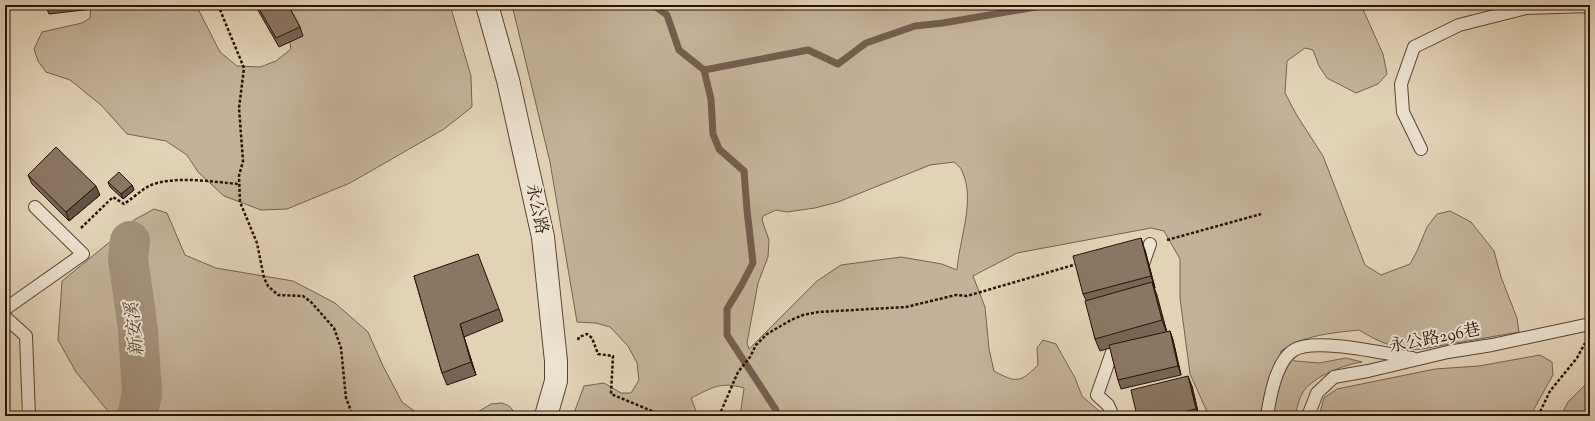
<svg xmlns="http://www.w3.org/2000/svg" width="1595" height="421" font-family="'Sorts Mill Goudy','Noto Serif TC',serif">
<rect width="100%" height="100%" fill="#e2d3b7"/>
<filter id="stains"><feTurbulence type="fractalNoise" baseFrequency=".005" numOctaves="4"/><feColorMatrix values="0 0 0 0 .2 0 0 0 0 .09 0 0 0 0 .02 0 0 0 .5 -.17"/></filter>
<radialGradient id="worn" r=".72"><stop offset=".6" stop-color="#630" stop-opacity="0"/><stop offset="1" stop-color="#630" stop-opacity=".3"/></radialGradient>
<path fill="#c3b299" stroke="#766250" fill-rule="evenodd" d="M91,5H196L220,52L237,66L260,67L276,61L291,49L286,21L278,5H450L471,76L472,107L444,129L350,183L287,209L261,210L224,196L198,172L187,155L166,141L127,134L101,105L70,80L46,72L38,61L34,49L42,32L82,23L90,18Z
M512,5H1361L1383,54L1387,74L1378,84L1356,93L1327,78L1319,66L1313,50L1305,48L1287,61L1285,93L1296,114L1323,156L1365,265L1381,275L1410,264L1417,251L1427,227L1437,214L1450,211L1471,222L1494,251L1501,277L1517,318L1519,332L1422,349C1398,351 1379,342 1359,330C1332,333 1302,335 1280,352L1295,361L1319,363L1346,358L1362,362C1343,365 1314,376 1303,392C1299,398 1297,409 1295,416H1209L1190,374L1180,298V259L1164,231L1151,228L1017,253L973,276L985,307L989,349L994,371C1016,383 1020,383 1038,365L1037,348L1043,340L1056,344L1075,378L1082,396L1099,411L1103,416H740L744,388C720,381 712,388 691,398L698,416H573L584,386L604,383L621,393H631L639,380L637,363L628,346L610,327L596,323L577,322L550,162ZM954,162C957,165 961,167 962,171C976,200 959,240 957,270L942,264L901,257L841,265L817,281L749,349L747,343L758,283L768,257L769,240L762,220L763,216L776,210L787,212L815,208L838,202L930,165Z
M154,209L167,213L185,255L216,268L293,281L335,303L368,332L383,366L402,402L421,416H112L76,372L58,340L62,281L111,241L134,220Z
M1540,355L1552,362L1553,375L1530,416H1319L1324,398L1337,389L1435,369L1479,366Z
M1589,381L1590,416H1561L1568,402Z
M502,403C508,405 514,408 514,416H471L491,404Z"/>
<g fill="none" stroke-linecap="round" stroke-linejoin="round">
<path stroke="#735e4d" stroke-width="7" d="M653,5L667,15L679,50L704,70L711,99L713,134L719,149L744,171L747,210L753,263L741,286L727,309V335L776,410V416
M704,70L808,50L838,64L866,43L915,26L943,23L1047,5"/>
<path stroke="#a3917b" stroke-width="40" d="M130,241L128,259L138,329L142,394L137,416"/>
<g stroke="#584233" stroke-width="14">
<path id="lane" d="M1421,149L1403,112L1401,84L1414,47L1459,25L1526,8L1589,6L1590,10
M1141,270L1150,244
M5,309L83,254L35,207
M5,317L26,336L29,416
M1113,416L1108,405L1097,395L1117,338
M1267,416C1270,397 1276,361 1294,350C1314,337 1387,354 1412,358
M1308,416L1317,393L1334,377L1368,371L1448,352L1492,345L1590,324"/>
</g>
<g stroke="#584233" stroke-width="24">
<path id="street" d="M487,5L508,80L543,237L556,361V381L546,416"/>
</g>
<path stroke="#2a1207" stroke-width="2.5" stroke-dasharray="3 2" stroke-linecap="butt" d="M218,5L244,68L239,108L243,161L239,176L240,202L257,243L264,278L268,286L278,295L303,296L311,302L334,328L341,348L346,398L353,416
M220,8L225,5
M81,228L113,197L124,204C132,199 140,191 149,186C171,175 215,182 239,184
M1167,240L1261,214
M578,340L579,337L587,334L592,338L598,354L613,356L611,394L664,416
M719,416L738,372L750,357L756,345L767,334L791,320L803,315L818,312L906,307L956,295L967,296L1077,264
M1538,416L1550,391L1577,358L1585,343"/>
<use href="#lane" stroke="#ece2d0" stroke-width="12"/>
<use href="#street" stroke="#ece2d0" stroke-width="22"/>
</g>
<path fill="#776555" stroke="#2a1207" d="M45,5H91L92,9L49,14Z
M255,5H288L300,27L303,36L279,47Z
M28,175L100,195L69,221L32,184Z
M108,182L132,185L134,190L123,199L110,187Z
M1145,250L1155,288L1154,289L1167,332L1170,331L1173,340L1181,375L1121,389L1118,380L1110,348L1100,351L1095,339L1086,300L1083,294Z
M414,276L499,309L503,321L464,337L476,375L447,385L442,373Z
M1192,386L1199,416H1137Z"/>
<path fill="#615345" stroke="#2a1207" d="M132,185L134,190L123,199L121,194Z
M96,186L100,195L69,221L66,212Z
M1141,238L1145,250L1155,288L1151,276Z
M1152,282L1157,295L1167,333L1162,320Z
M460,324L464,337L476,375L471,362Z
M1170,331L1173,340L1181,375L1178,366Z
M1188,376L1192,386L1199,416L1196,409Z"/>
<path fill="#8a7663" stroke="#2a1207" d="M257,5H288L300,27L276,38Z
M56,147L96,186L66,212L28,175Z
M119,172L132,185L121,194L108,182Z
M1141,238L1151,276L1083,294L1073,256Z
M478,254L499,309L460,324L471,362L442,373L414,276Z
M1152,282L1162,320L1095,339L1085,301Z
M1170,331L1178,366L1118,380L1109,345Z
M1188,376L1196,409L1165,416H1137L1131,390Z"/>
<g text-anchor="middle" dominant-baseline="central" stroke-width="4" stroke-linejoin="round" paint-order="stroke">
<g font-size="17" fill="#2a1207" stroke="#ece2d0">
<text transform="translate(536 209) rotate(78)">永公路</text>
<text transform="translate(1435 339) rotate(-11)">永公路296巷</text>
</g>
<g font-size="18" font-style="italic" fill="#5a4535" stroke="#ece2d0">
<text transform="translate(136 329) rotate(-96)">新安溪</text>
</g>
</g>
<rect width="1595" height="421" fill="none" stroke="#e2d3b7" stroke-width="20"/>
<rect x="6" y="6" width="1583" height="409" fill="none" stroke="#2a1207" stroke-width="2"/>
<rect x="10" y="10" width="1575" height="401" fill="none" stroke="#2a1207"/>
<rect width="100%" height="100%" filter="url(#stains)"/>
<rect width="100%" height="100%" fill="url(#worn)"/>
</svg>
